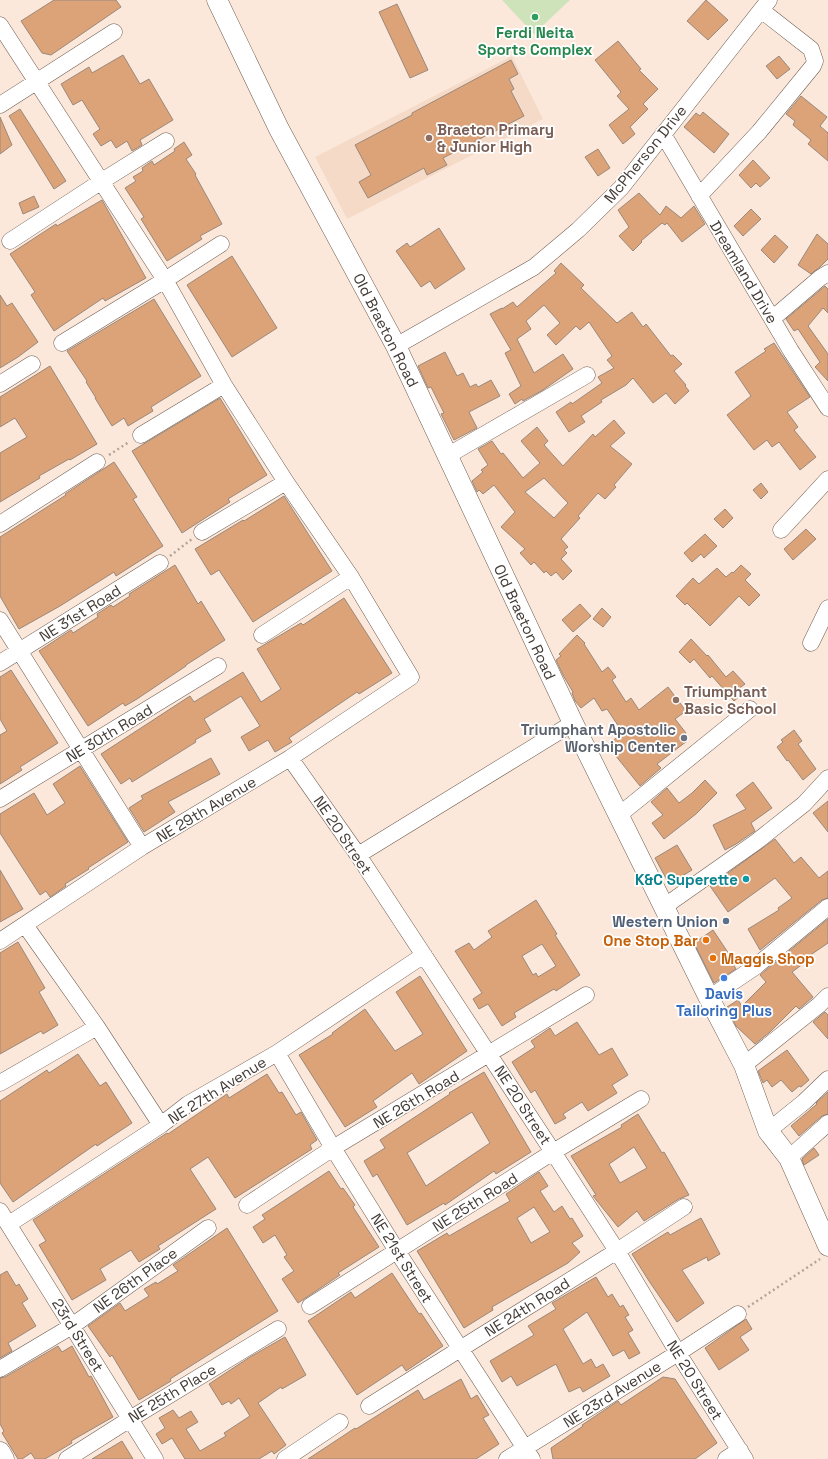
<svg xmlns="http://www.w3.org/2000/svg" width="828" height="1459" font-family="'Space Grotesk',sans-serif">
<rect width="100%" height="100%" fill="#fce8da"/>
<path fill="#f5dbc7" d="M512,56L543,119L347,219L315,157Z"/>
<path fill="#cfe3ba" d="M502,0H570L534,34Z"/>
<path fill="#dca378" stroke="#9a887b" fill-rule="evenodd" d="M54,0H116L121,7L51,55L42,53L21,21Z
M706,0L728,20L708,40L687,21Z
M397,4L428,70L410,78L379,12Z
M618,41L641,69L639,70L658,89L643,104L648,109L630,127L635,134L623,144L609,125L629,109L617,96L621,92L595,60Z
M123,55L140,84L149,79L173,120L140,140L142,145L132,151L127,141L116,148L111,140L101,146L93,134L100,129L82,100L73,105L61,84L89,67L92,73Z
M779,56L790,69L777,79L766,66Z
M511,60L518,74L509,79L514,89L511,91L524,116L443,158L447,165L427,175L424,168L368,198L359,182L371,175L355,145L412,115V113Z
M801,96L827,117L820,126L828,133V161L808,144L811,140L793,125L795,121L786,114Z
M20,109L66,181L54,189L9,116Z
M703,112L729,134L714,153L684,127L696,113L700,116Z
M0,117L12,145L0,154Z
M184,142L192,155L186,159L196,174L195,175L222,224L200,236L202,239L167,261L141,219L144,217L125,188L136,181L133,177L143,171L142,168L152,161L154,165L175,151L174,149Z
M598,149L610,168L598,176L585,157Z
M753,160L770,178L760,187L756,183L751,188L739,175Z
M639,193L660,215L666,206L681,218L694,206L705,224L682,242L667,223L665,225L662,223L641,241L642,242L633,251L619,236L629,227L618,210Z
M34,196L39,207L23,214L19,203Z
M102,200L146,278L105,301L103,298L54,331L31,295L35,292L10,254L56,224L57,226Z
M751,209L761,219L743,236L734,226Z
M439,228L465,269L435,289L430,281L421,287L396,251L407,243L410,247Z
M817,234L828,244V259L820,267L811,274L798,265Z
M775,235L788,247L774,263L761,250Z
M232,256L277,328L232,357L187,285Z
M561,263L584,285L581,288L617,323L632,312L643,327L646,324L671,356L673,355L682,364L674,371L686,385L685,386L689,391L675,404L666,393L653,403L633,378L626,385L601,400L602,402L581,416L585,422L569,432L556,412L571,402L572,404L602,383L598,377L614,368L607,360L612,356L589,322L580,330L576,326L556,345L547,335L560,323L544,305L526,321L531,329L517,339L534,373L563,354L573,369L543,390L523,401L522,399L515,404L509,394L521,386L505,353L511,350L490,314L502,308V309L513,302L517,307L556,273L554,271Z
M825,286L828,289V313L823,308L808,326L828,354V381L815,367L820,362L798,329L794,331L786,319Z
M0,295L7,306L12,303L38,342L18,357L0,368Z
M154,299L201,376L151,407L153,411L128,426L124,418L112,426L95,398H96L86,382L87,381L67,351Z
M774,343L810,397L787,412L798,427L794,430L816,457L800,470L779,442L772,447L767,440L754,450L727,415L751,396L735,372L766,351L764,349Z
M445,352L457,376L463,373L470,387L476,384L478,387L491,380L500,396L469,412L477,428L454,440L441,414L444,413L431,387L428,388L418,366Z
M50,366L97,444L70,460L69,459L39,476L40,478L0,502V453L27,437L15,418L0,427V397Z
M220,398L267,475L228,499L230,502L182,533L132,451Z
M614,420L625,433L610,446L632,464L614,485L616,487L605,499L598,493L578,516L580,518L561,539L568,547L564,550L567,553L561,559L572,571L563,580L556,572L551,576L546,571L544,573L534,562L531,565L520,553L525,549L501,527L515,512L494,485L483,494L479,490L477,492L472,481L483,472L481,470L488,465L478,449L492,441L501,454L503,453L523,478L540,463L521,441L537,427L548,441L544,445L563,466L593,434L595,437ZM544,478L568,503L554,518L525,492Z
M114,462L137,497L133,499L163,546L116,576L114,572L60,606L19,629L0,596V537L66,495L65,494Z
M761,483L768,492L761,499L753,490Z
M284,496L332,571L253,622L219,570L211,575L195,549L243,520L244,521Z
M725,509L733,518L723,528L714,519Z
M806,529L816,539L793,560L784,549Z
M705,534L717,546L704,558L701,554L692,562L684,553Z
M175,565L198,604L201,601L225,640L186,665V666L137,699L125,706L123,703L88,726L39,651L71,630L73,633L98,617L97,614L111,605L113,607L130,596L129,594Z
M741,565L751,574L745,580L760,595L749,606L739,596L710,626L687,603L685,605L676,596L693,578L699,584L717,568L726,577L732,572L733,573Z
M344,598L392,673L359,694L357,692L289,738L292,742L275,752L268,740L249,751L241,737L260,726L241,696L204,719L211,731L195,740L196,742L132,782L130,778L121,784L101,754L190,696L194,702L243,672L261,702L281,689L257,649L301,623L303,625Z
M580,604L591,616L573,632L562,620Z
M602,608L611,617L603,627L593,619Z
M577,635L585,643L584,644L602,672L608,667L616,677L612,680L626,702L631,698L639,710L668,687L686,711L675,719L686,733L683,736L687,741L657,764L661,768L640,786L607,745L623,733L607,709L602,711L594,698L581,708L575,701L572,693L573,692L563,675L556,660L561,656L559,654Z
M691,639L707,656L708,655L726,677L733,671L745,684L737,690L741,695L734,701L712,676L710,678L694,659L690,663L679,652Z
M11,670L58,743L20,767L22,770L0,784V735L7,731L0,719V677Z
M794,730L802,741L798,744L816,769L803,780L788,760L787,761L777,747L783,742L781,740Z
M211,758L220,774L168,802L175,812L144,832L129,808L143,799L141,796Z
M80,766L128,842L88,868L89,869L65,884L66,886L50,897L46,891L40,895L0,833V814L34,793L47,815L65,803L53,784Z
M705,780L717,793L696,814L664,839L652,823L663,815L651,802L667,788L679,803L692,793Z
M753,782L772,808L751,823L755,831L736,844L725,850L713,825L746,809L736,795Z
M828,801V832L813,813Z
M775,839L794,863L801,857L819,878L828,871V898L822,900L760,950L748,929L779,910L778,908L792,898L775,878L728,912L710,886Z
M677,845L692,870L669,884L655,858Z
M0,870L23,909L0,922Z
M536,900L557,934L555,935L580,975L556,991L554,989L514,1013L516,1017L502,1026L488,1004L479,1009L473,999L482,993L455,951L469,943L474,950L492,937L488,931ZM542,944L556,966L538,977L536,973L533,975L522,956Z
M828,919V943L809,956L811,958L792,972L813,997L799,1009L796,1006L770,1032L755,1044L736,1026L727,1007L738,1000L742,1006L766,982L760,975Z
M713,930L729,954L728,955L736,969L714,983L694,943Z
M18,942L45,988L39,992L58,1025L43,1034L41,1031L0,1054V953Z
M420,976L467,1051L419,1084L412,1073L373,1101L377,1107L345,1127L299,1055L333,1034L332,1033L365,1009L395,1051L423,1034L396,992Z
M825,1012L828,1015V1039L813,1022Z
M577,1022L599,1055L612,1048L628,1075L612,1085L617,1093L588,1111L582,1102L563,1114L566,1118L555,1124L535,1090L531,1093L512,1062L535,1047L531,1041L550,1028L555,1036Z
M787,1050L809,1080L801,1087L799,1086L792,1092L781,1080L772,1087L767,1080L763,1083L758,1071Z
M78,1054L100,1086L106,1082L132,1123L97,1146L96,1144L13,1202L0,1183V1101L47,1070L49,1073Z
M484,1072L531,1152L496,1174L494,1171L445,1205L444,1203L407,1225L377,1174L373,1177L364,1161L385,1148L380,1140L450,1094L449,1093ZM472,1112L490,1143L426,1186L407,1153Z
M267,1074L279,1093L282,1092L296,1115L301,1112L317,1140L310,1145L312,1149L235,1198L208,1157L190,1169L216,1209L158,1246L160,1249L139,1262L131,1250L100,1269L106,1280L72,1300L39,1245L46,1241L33,1220L167,1133L168,1134L227,1094L229,1098Z
M828,1092V1114L822,1116L799,1136L791,1126L817,1104L816,1103Z
M638,1114L662,1153L664,1152L689,1195L679,1199L644,1221L637,1211L618,1227L593,1196L596,1195L571,1156L622,1127L621,1125ZM634,1147L647,1168L620,1183L609,1164Z
M814,1148L819,1155L804,1165L802,1159Z
M329,1171L341,1189L343,1188L355,1205L353,1207L379,1247L338,1273L340,1275L298,1303L282,1279L294,1271L284,1257L287,1255L275,1235L263,1243L253,1227L265,1219L262,1215Z
M539,1172L548,1186L540,1191L554,1212L562,1206L570,1219L572,1218L583,1236L572,1243L580,1252L568,1263L492,1307L493,1310L464,1328L417,1251L447,1233L449,1236L510,1201L506,1194ZM534,1207L550,1232L531,1243L517,1218Z
M701,1218L720,1254L708,1261L707,1257L682,1270L704,1303L677,1322L649,1281L632,1254L668,1232L670,1235Z
M227,1228L278,1311L170,1379L171,1381L139,1400L112,1355L110,1357L88,1326L120,1303L125,1311L149,1296L144,1289L156,1282L157,1284L178,1271L173,1265Z
M7,1271L16,1286L19,1284L28,1299L22,1303L36,1326L8,1343L12,1351L0,1358V1275Z
M392,1273L419,1314L421,1313L443,1346L406,1371L402,1365L357,1395L308,1321L351,1292L355,1298Z
M596,1277L608,1297L612,1294L620,1307L623,1305L629,1315L625,1317L633,1330L628,1333L640,1353L629,1359L624,1350L613,1356L587,1312L563,1329L583,1364L591,1359L596,1368L603,1364L610,1376L583,1392L580,1387L569,1392L556,1364L517,1386L511,1376L502,1382L490,1361L534,1335L528,1326L556,1309L552,1303Z
M746,1319L752,1329L740,1337L749,1350L719,1370L705,1348Z
M285,1337L306,1375L282,1389L281,1387L258,1403L286,1445L274,1454L272,1451L259,1459H185L172,1438L162,1444L156,1434L165,1428L159,1418L173,1410L179,1418L191,1411L198,1422L186,1429L200,1451L226,1436L224,1433L250,1416L239,1398L231,1404L229,1401L222,1405L209,1384L250,1357Z
M58,1346L62,1352L72,1346L89,1377L91,1376L113,1417L71,1441L72,1443L45,1459H35L31,1453L22,1459H18L2,1433L4,1431L0,1424V1378L5,1377Z
M663,1377L675,1379L717,1443L695,1459H553L551,1448L583,1426L582,1425L618,1401L621,1405Z
M461,1379L471,1399L477,1395L489,1415L483,1418L499,1444L476,1459H308L343,1436L355,1428L356,1429L418,1390L424,1400Z
M122,1441L133,1459H92Z"/>
<g fill="none" stroke-linecap="round" stroke-linejoin="round">
<g stroke="#6f5e52" stroke-width="17">
<path id="minor" d="M0,25L165,280L224,385L286,482L351,577L411,677L290,758L142,847L0,941
M0,105L114,32
M663,134L791,351L828,408
M699,196L759,132L813,66L815,61L811,49L761,10
M10,241L102,181L166,141
M772,319L820,278L828,273
M62,343L165,280L221,244
M396,346L534,267L578,230L621,188L769,0
M0,384L32,364
M141,435L224,385
M447,456L587,375
M0,524L97,462
M781,530L828,479
M202,532L286,482
M0,620L142,847
M262,635L351,577
M811,643L828,608
M0,663L160,563
M290,758L358,855L553,1152L617,1251L678,1353L745,1459
M0,799L218,666
M619,815L750,709
M358,855L573,723
M665,906L756,842L804,804L828,778
M25,925L97,1027L161,1125
M709,998L755,967L828,907
M277,1053L333,1148L397,1251L532,1459
M744,1065L819,1005L828,996
M0,1083L97,1027
M768,1131L804,1102L828,1079
M789,1158L828,1123
M247,1205L333,1148L586,995
M0,1211L155,1459
M9,1224L161,1125L188,1104L277,1053L424,955
M310,1306L553,1152L641,1099
M0,1369L72,1326L208,1228
M369,1406L617,1251L684,1207
M67,1459L130,1419L278,1329
M285,1459L340,1422
M507,1459L678,1353L738,1314
M726,1459L740,1450"/>
</g>
<g stroke="#6f5e52" stroke-width="21">
<path id="tertiary" d="M217,0L279,129L396,346L573,723L709,998L744,1065L768,1131L789,1158L828,1246
M0,1452L4,1459"/>
</g>
<path stroke="#b3a49a" stroke-width="2.5" stroke-dasharray="2 3" stroke-linecap="butt" d="M109,455L129,442
M170,556L192,539
M748,1307L820,1259"/>
<use href="#minor" stroke="#fff" stroke-width="16"/>
<use href="#tertiary" stroke="#fff" stroke-width="20"/>
</g>
<circle fill="#2e9e5b" stroke="#fff" stroke-width="1.5" cx="535" cy="17" r="4"/>
<g fill="#8d6e63" stroke="#fff" stroke-width="1.5">
<circle cx="429" cy="138" r="4"/>
<circle cx="676" cy="700" r="4"/>
</g>
<circle fill="#6b7280" stroke="#fff" stroke-width="1.5" cx="684" cy="738" r="4"/>
<circle fill="#0f9aa8" stroke="#fff" stroke-width="1.5" cx="746" cy="879" r="4"/>
<circle fill="#5c6f8a" stroke="#fff" stroke-width="1.5" cx="726" cy="921" r="4"/>
<g fill="#e8710a" stroke="#fff" stroke-width="1.5">
<circle cx="706" cy="940" r="4"/>
<circle cx="713" cy="958" r="4"/>
</g>
<circle fill="#3f7fe0" stroke="#fff" stroke-width="1.5" cx="724" cy="978" r="4"/>
<g text-anchor="middle" dominant-baseline="central" stroke-width="3.5" stroke-linejoin="round" paint-order="stroke">
<g font-size="15" font-weight="bold" fill="#27864d" stroke="#fff">
<text x="535" y="32">Ferdi Neita<tspan x="535" dy="17">Sports Complex</tspan></text>
</g>
<g font-size="15" font-weight="bold" fill="#785e54" stroke="#fff" text-anchor="start">
<text x="437" y="129">Braeton Primary<tspan x="437" dy="17">&amp; Junior High</tspan></text>
<text x="684" y="691">Triumphant<tspan x="684" dy="17">Basic School</tspan></text>
</g>
<g font-size="15" fill="#423a35" stroke="#fff">
<text transform="translate(645 154) rotate(-51)">McPherson Drive</text>
<text transform="translate(744 272) rotate(59)">Dreamland Drive</text>
<text transform="translate(386 330) rotate(63)">Old Braeton Road</text>
<text transform="translate(80 613) rotate(-32)">NE 31st Road</text>
<text transform="translate(525 622) rotate(65)">Old Braeton Road</text>
<text transform="translate(109 733) rotate(-31)">NE 30th Road</text>
<text transform="translate(206 809) rotate(-31)">NE 29th Avenue</text>
<text transform="translate(343 835) rotate(56)">NE 20 Street</text>
<text transform="translate(217 1090) rotate(-32)">NE 27th Avenue</text>
<text transform="translate(416 1099) rotate(-31)">NE 26th Road</text>
<text transform="translate(523 1105) rotate(57)">NE 20 Street</text>
<text transform="translate(475 1202) rotate(-32)">NE 25th Road</text>
<text transform="translate(402 1258) rotate(58)">NE 21st Street</text>
<text transform="translate(135 1280) rotate(-36)">NE 26th Place</text>
<text transform="translate(527 1307) rotate(-32)">NE 24th Road</text>
<text transform="translate(78 1335) rotate(58)">23rd Street</text>
<text transform="translate(695 1380) rotate(58)">NE 20 Street</text>
<text transform="translate(172 1393) rotate(-31)">NE 25th Place</text>
<text transform="translate(612 1394) rotate(-32)">NE 23rd Avenue</text>
</g>
<g font-size="15" font-weight="bold" fill="#5b616d" stroke="#fff" text-anchor="end">
<text x="676" y="729">Triumphant Apostolic<tspan x="676" dy="17">Worship Center</tspan></text>
</g>
<g font-size="15" font-weight="bold" fill="#0d838f" stroke="#fff" text-anchor="end">
<text x="738" y="879">K&amp;C Superette</text>
</g>
<g font-size="15" font-weight="bold" fill="#4e5e75" stroke="#fff" text-anchor="end">
<text x="718" y="921">Western Union</text>
</g>
<g font-size="15" font-weight="bold" fill="#c56008" stroke="#fff" text-anchor="end">
<text x="698" y="940">One Stop Bar</text>
<text x="721" y="958" text-anchor="start">Maggis Shop</text>
</g>
<g font-size="15" font-weight="bold" fill="#366cbe" stroke="#fff">
<text x="724" y="993">Davis<tspan x="724" dy="17">Tailoring Plus</tspan></text>
</g>
</g>
</svg>
